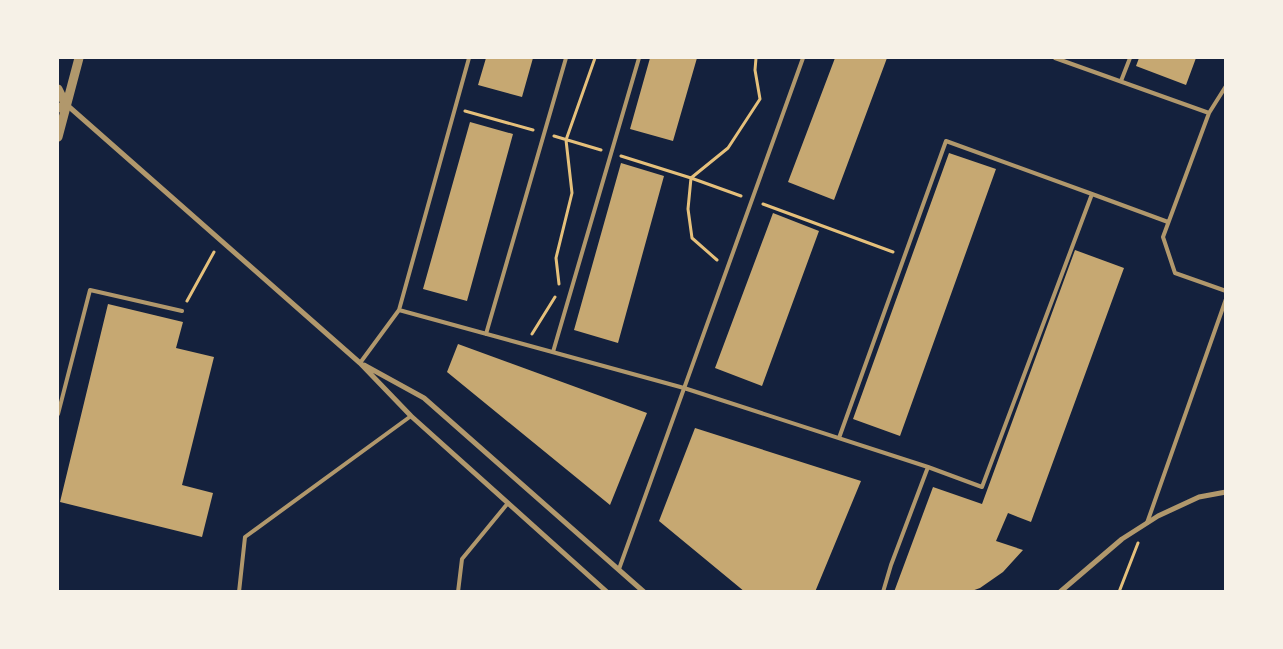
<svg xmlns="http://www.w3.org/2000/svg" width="1283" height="649" font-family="'Asap Condensed',sans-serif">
<rect width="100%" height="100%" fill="#14213d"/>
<path fill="#c6a872" d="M486,58H533L522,97L478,85Z
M650,58H697L673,141L630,129Z
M835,58H887L834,200L788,182Z
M1139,58H1196L1186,85L1136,66Z
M470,122L513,134L467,301L423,289Z
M949,153L996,169L900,436L853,419Z
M621,163L664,176L618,343L574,330Z
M773,213L819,231L762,386L715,368Z
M1075,250L1124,268L1031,522L1008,513L996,541L1023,550L1003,572L980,588L969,592H894L933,487L982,504Z
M108,304L183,322L176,348L214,357L182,485L213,493L202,537L60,502Z
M458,344L647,413L610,505L447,372Z
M695,428L861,481L815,592H745L659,521Z"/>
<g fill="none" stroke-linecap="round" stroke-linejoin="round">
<path stroke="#e5c07b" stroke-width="3" d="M465,111L533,130
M554,136L601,150
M621,156L691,178L741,196
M763,204L893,252
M717,260L692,238L688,209L691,178L728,148L760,99L755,70L756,58
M559,284L556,258L572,193L566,140L595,58
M187,301L214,252
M532,334L555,297
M1119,592L1138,543"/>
<path stroke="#b1986c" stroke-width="4" d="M1055,58L1209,113L1163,237L1175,273L1226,291
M1121,81L1130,58
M1209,113L1226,86
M399,310L684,388L928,467L891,565L883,592
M486,334L566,58
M553,352L639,58
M360,363L399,310L469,58
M58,414L90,290L182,311
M839,438L946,141L1092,194
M928,467L982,487L1092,194L1168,222
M1147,523L1226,299
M619,569L803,58
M239,592L245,537L411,416
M458,592L462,559L508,503"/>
<path stroke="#b1986c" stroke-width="5" d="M67,105L360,363L411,416L607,592
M364,365L424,398L644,592
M1060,592L1122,539L1158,516L1199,497L1226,492"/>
<path stroke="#b1986c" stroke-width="9" d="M58,89L66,105L58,108
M58,137L79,58"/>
</g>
<rect width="1283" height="649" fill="none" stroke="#f6f1e7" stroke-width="118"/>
</svg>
